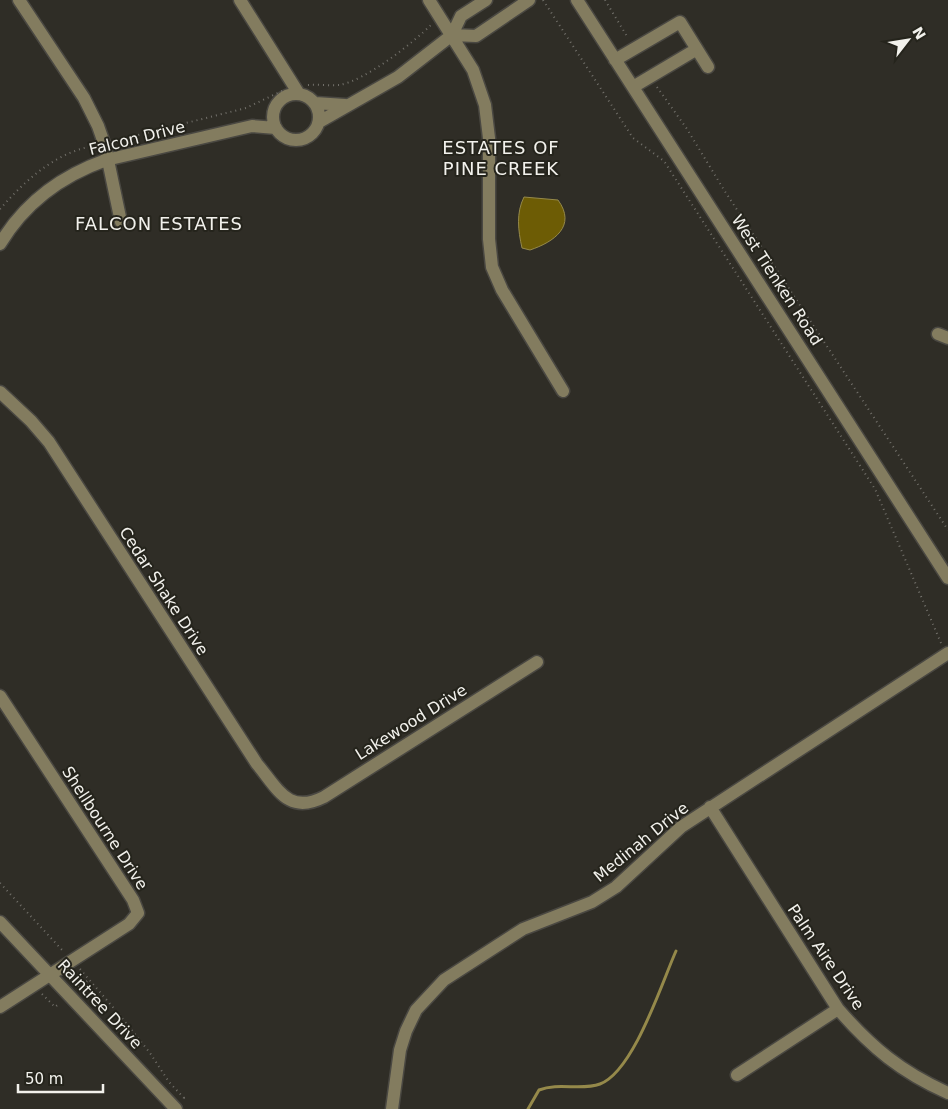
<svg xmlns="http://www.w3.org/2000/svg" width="948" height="1109" font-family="'DejaVu Sans',sans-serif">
<rect width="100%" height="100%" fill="#2f2d26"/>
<path fill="#6d5c05" stroke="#95894a" d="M524,197L558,200C577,226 554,242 530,250L522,248C518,230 516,213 524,197Z"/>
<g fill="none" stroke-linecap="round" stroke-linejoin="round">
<path stroke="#95894a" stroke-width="3" d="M528,1109L539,1090C559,1082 581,1091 600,1084C634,1071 662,982 676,951"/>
<g stroke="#4a4842" stroke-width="15">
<path id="minor" d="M19,0L84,98L98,126L105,146L121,222
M240,0L299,94
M429,0L473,70L485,105L489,138V239L492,267L502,290L563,391
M577,0L948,578
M452,35L476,36L529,0
M615,60L680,22L708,67
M633,87L697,49
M273 117a23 23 0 1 1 46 0a23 23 0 1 1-46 0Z
M315,103L345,105
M319,122L398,77L452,35L461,16L486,0
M0,244C25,202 61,176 106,160L252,126L276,128
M938,334L948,338
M0,392L31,421L49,442L257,764C278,789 288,815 324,797L537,662
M0,696L133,900L138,913L129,924L0,1007
M710,807L838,1009C872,1048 901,1072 948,1093
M0,922L176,1109
M737,1075L838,1009
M392,1109L400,1050L406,1031L416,1010L444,980L523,929L592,902L616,887L681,827L948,653"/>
</g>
<path stroke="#73716b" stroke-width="2" stroke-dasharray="1 4" stroke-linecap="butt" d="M543,0L633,138L664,161L875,489L941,643
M605,0L628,38
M308,85C318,84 329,86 339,85C365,81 413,43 432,24
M657,87L687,129L724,190L948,530
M114,141L246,108L284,90
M0,209C25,181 54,153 93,146
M0,883L63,951
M80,969L118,1013L150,1053L169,1082L184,1098L182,1099
M78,987L89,980
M42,994L55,1007L60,1003"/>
<use href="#minor" stroke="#837c5f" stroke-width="12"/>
</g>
<g text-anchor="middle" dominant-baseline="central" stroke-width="4" stroke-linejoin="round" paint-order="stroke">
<g font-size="16" fill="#f2f1ec" stroke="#25241c">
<text transform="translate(137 138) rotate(-14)">Falcon Drive</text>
<text transform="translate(777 280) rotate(57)">West Tienken Road</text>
<text transform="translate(164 591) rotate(57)">Cedar Shake Drive</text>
<text transform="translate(411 722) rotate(-32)">Lakewood Drive</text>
<text transform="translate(105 828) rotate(57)">Shellbourne Drive</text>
<text transform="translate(641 842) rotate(-39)">Medinah Drive</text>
<text transform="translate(826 957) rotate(56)">Palm Aire Drive</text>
<text transform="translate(100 1004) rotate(47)">Raintree Drive</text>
</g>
<g font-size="18" letter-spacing="1" fill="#f2f1ec" stroke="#25241c">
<text x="501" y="147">ESTATES OF<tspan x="501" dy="21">PINE CREEK</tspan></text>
<text x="159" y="223">FALCON ESTATES</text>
</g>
</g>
<g transform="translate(908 40) rotate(59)" stroke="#25241c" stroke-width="4" paint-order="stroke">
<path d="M0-4L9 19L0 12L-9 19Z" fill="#f2f1ec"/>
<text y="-8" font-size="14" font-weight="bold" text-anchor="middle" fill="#f2f1ec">N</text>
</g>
<path d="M18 1084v8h85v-8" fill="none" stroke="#f2f1ec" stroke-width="2.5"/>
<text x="25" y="1084" font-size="15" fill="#f2f1ec" stroke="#25241c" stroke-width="4" paint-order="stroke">50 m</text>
</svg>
